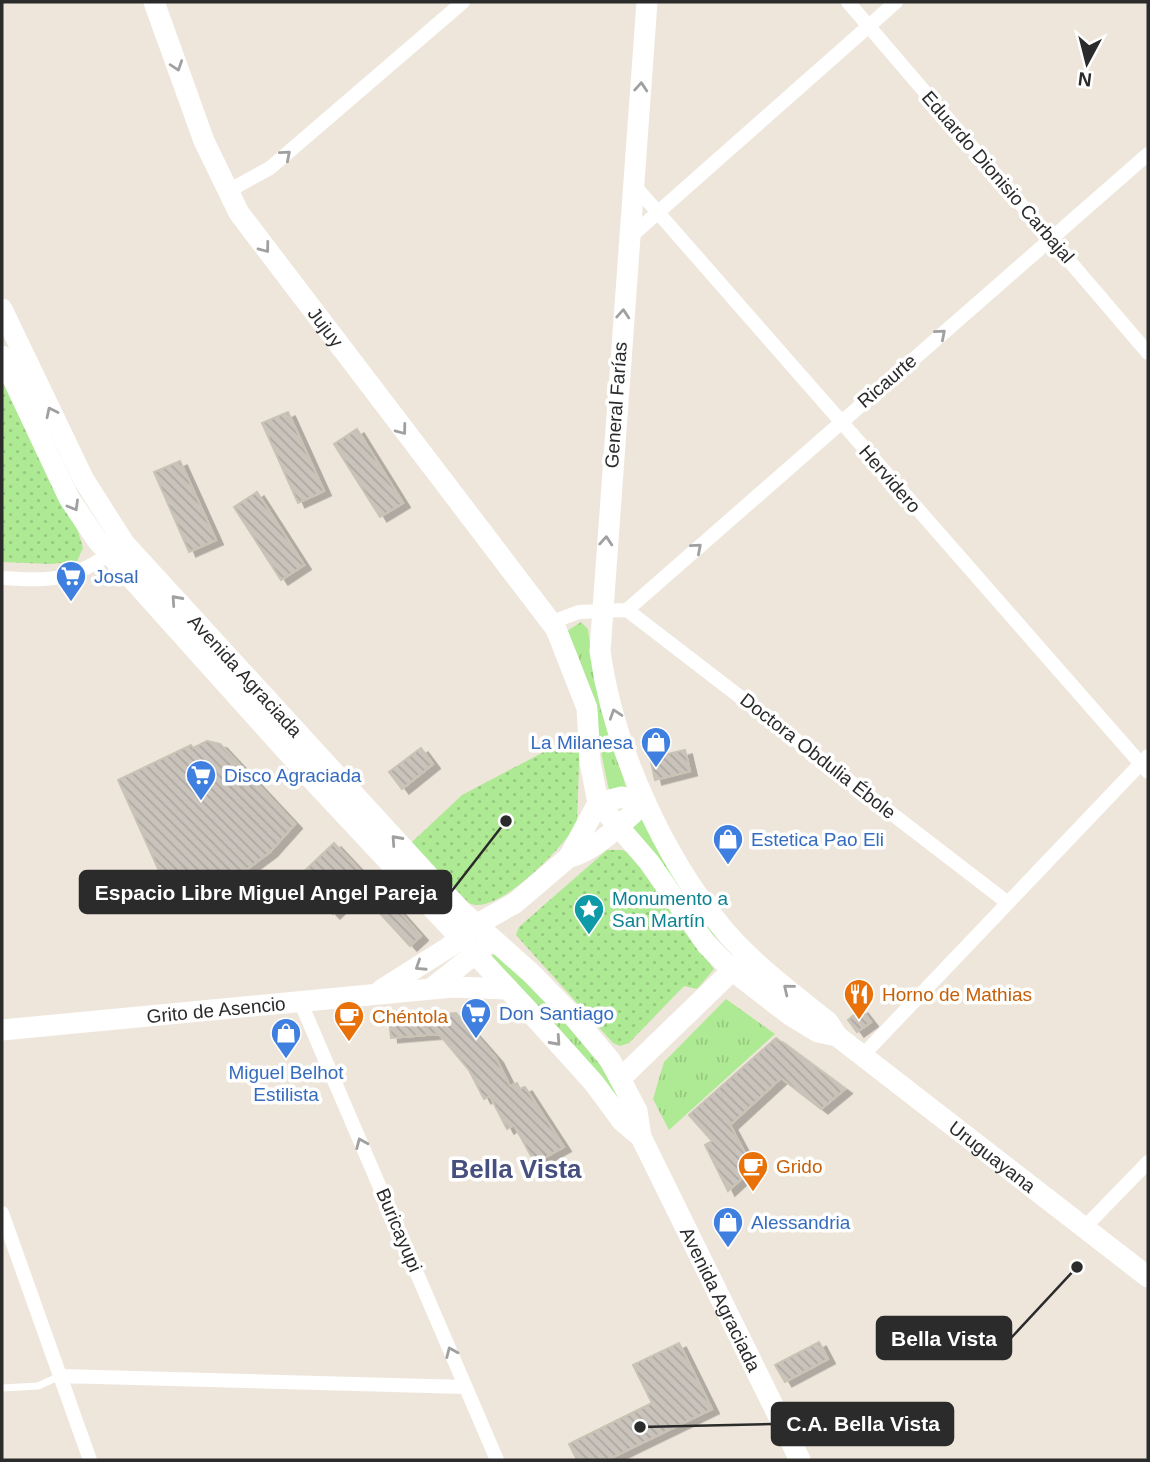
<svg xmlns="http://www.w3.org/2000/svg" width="1150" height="1462" font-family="Helvetica,sans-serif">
<defs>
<pattern id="grass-tufts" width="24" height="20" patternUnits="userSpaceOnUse" patternTransform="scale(1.75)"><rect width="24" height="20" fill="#aee993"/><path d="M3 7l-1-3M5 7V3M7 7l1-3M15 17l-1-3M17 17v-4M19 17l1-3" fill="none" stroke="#96c87f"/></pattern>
<pattern id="park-dots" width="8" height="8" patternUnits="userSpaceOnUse" patternTransform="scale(1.75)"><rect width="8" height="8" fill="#aee993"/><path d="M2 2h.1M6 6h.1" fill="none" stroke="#96c87f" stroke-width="1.8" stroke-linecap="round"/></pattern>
<pattern id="building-back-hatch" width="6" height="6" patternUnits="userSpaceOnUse" patternTransform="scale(1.75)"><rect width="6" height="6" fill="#c9c3bb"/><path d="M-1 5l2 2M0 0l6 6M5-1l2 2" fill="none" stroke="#ada8a1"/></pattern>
<filter id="shadow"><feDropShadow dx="7" dy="4.5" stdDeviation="0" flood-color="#0004"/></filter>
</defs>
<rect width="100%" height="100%" fill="#eee6db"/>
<path fill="url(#grass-tufts)" d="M581,622L588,629L595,683L626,787L609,790C595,730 596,690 567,631Z
M640,819H643L726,946L711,933L631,829Z
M495,953L544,999L595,1056L621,1101L492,956Z
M726,999L775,1034L669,1130L653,1099L664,1062Z"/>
<path fill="url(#park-dots)" d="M2,376L78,531L83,548L77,561L51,564L2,562Z
M580,733L577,824C563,847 496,918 469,903L411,843L462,795Z
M607,850H623L636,858L675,918L714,969L697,989L684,986L629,1043L620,1046L613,1043L516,935L519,927Z"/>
<path fill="url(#building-back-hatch)" stroke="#c9c3b5" stroke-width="2" filter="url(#shadow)" d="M288,412L324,491L298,503L262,423Z
M357,429L403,503L380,517L334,444Z
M180,461L216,540L189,552L154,472Z
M257,492L304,565L281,580L234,507Z
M207,741L220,744L295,824L270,852L231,881L170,895L118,780L191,745L193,748Z
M421,748L433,764L402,789L389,772Z
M685,750L690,771L655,780L650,758Z
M334,843L369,880L333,914L298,877Z
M388,899L421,936L410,946L377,910Z
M861,1009L871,1022L857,1032L848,1020Z
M456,1013L496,1058L510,1086L517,1083L520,1089L525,1087L564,1147L535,1163L514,1125L507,1129L490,1096L484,1099L469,1070L439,1034L391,1038L389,1020Z
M776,1038L845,1089L821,1109L781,1078L730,1125L753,1168L728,1191L705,1145L712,1141L689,1115Z
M819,1342L828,1359L785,1382L775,1365Z
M679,1343L712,1409L607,1460H577L569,1444L652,1403L633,1365Z"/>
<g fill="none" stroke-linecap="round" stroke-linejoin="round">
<path stroke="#fff" stroke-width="7" d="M2,1388L38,1386L60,1376"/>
<path stroke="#fff" stroke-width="14" d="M848,2L1148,353
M633,184L1148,772
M228,191L270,168L463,2
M629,238L896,2
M2,578C54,581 72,581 115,550
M627,610L1148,154
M627,610L1008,903
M552,622L579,612L627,610
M300,1001L497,1460
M862,1056L1148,756
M2,1213L90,1460
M1083,1229L1148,1162
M60,1376L466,1387"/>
<g stroke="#fff" stroke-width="21">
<path id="s1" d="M154,2L204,141L239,213L556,629L587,708L590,762L598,803L649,862L707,945L733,971L790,1015L818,1032L837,1036"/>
<path id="s2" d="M647,2L600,651C613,746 662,856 724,930C754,965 792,993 828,1022L837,1036L1148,1277"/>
<path id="s3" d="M2,309L84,480L124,543L459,909L531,973L572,1015L610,1060L637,1111L641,1137L800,1460"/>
<path d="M2,356L69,498L97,540L318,786L539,1022L594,1083L622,1121L641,1137"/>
<path d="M598,803L622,797L645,802"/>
<path d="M569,857L598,803"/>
<path d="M432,988L486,945"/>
<path d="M381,990L449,947L476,925L515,903L569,857C593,853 627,819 645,802"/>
<path id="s4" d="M2,1030L453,987L508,989"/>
<path d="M620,1079L742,961"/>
</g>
</g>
<defs><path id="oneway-chevron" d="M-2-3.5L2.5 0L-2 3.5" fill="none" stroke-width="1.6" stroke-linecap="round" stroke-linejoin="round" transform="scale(1.75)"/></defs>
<g stroke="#a0a0a0">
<use href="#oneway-chevron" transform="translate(177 66) rotate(71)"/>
<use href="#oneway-chevron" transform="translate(641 87) rotate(-86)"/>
<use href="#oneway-chevron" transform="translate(286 155) rotate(-41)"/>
<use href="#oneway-chevron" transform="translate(265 248) rotate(53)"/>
<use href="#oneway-chevron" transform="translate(623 314) rotate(-86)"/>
<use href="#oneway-chevron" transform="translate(941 334) rotate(-41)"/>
<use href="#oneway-chevron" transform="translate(51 412) rotate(-116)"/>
<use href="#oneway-chevron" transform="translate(402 430) rotate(53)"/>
<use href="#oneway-chevron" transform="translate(74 506) rotate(60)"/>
<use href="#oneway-chevron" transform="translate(606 541) rotate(-86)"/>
<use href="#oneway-chevron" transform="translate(697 548) rotate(-41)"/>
<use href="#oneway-chevron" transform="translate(176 600) rotate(-132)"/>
<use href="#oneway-chevron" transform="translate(615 714) rotate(-108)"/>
<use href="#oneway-chevron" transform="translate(396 840) rotate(-132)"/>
<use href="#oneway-chevron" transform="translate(420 966) rotate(147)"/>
<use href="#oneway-chevron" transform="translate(788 989) rotate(-141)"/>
<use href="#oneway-chevron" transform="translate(556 1041) rotate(48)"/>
<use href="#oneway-chevron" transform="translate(361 1143) rotate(-113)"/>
<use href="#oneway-chevron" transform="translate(451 1352) rotate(-113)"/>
</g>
<defs>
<g id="supermarket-pin" transform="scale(1.575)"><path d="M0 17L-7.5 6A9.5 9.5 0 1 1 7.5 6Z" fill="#3f7fe0" stroke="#fff"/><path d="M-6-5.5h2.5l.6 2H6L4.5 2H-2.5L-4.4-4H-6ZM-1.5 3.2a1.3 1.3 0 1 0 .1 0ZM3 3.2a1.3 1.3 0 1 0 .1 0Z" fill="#fff"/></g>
<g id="shop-pin" transform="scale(1.575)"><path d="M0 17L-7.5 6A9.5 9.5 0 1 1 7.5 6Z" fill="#3f7fe0" stroke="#fff"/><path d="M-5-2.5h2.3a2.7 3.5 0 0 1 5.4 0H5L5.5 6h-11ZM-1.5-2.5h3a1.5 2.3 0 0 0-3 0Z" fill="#fff"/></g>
<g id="sight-pin" transform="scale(1.575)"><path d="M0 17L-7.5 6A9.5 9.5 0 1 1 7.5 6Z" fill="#0f9aa8" stroke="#fff"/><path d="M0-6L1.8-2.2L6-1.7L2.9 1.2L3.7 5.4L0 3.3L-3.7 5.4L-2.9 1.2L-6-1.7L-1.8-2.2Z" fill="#fff"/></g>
<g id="restaurant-pin" transform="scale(1.575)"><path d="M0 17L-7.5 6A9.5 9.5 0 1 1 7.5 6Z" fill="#e8710a" stroke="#fff"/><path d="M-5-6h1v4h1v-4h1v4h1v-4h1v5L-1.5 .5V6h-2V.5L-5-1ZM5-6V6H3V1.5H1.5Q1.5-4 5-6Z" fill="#fff"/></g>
<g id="cafe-pin" transform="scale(1.575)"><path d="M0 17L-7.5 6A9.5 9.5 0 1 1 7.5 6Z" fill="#e8710a" stroke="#fff"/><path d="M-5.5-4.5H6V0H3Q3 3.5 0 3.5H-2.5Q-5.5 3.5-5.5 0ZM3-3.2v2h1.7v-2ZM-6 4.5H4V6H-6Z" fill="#fff"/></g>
</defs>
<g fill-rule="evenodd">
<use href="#supermarket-pin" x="71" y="576"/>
<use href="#shop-pin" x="656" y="742"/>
<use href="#supermarket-pin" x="201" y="775"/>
<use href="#shop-pin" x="728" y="839"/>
<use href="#sight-pin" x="589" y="909"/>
<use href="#restaurant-pin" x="859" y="994"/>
<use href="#supermarket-pin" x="476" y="1013"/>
<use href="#cafe-pin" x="349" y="1016"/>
<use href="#shop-pin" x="286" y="1033"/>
<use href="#cafe-pin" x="753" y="1166"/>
<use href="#shop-pin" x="728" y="1222"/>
</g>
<g text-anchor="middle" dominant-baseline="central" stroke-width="7" stroke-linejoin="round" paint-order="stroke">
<g font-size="19" fill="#2b2b2b" stroke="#fff">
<text transform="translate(998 177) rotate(49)">Eduardo Dionisio Carbajal</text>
<text stroke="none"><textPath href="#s1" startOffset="371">Jujuy</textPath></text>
<text transform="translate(887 381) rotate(-41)">Ricaurte</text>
<text transform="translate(616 405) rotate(-86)">General Farías</text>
<text transform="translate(890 479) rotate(49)">Hervidero</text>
<text stroke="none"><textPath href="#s3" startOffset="444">Avenida Agraciada</textPath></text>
<text transform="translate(818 756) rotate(38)">Doctora Obdulia Ébole</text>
<text stroke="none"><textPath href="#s4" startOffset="215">Grito de Asencio</textPath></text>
<text stroke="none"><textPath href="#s2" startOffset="1312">Uruguayana</textPath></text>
<text transform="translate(399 1230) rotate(67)">Buricayupi</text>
<text stroke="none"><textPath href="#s3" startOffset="1239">Avenida Agraciada</textPath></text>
</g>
<g font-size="19" fill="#366cbe" stroke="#fff" text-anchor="start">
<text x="94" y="576">Josal</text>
<text x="633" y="742" text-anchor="end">La Milanesa</text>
<text x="224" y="775">Disco Agraciada</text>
<text x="751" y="839">Estetica Pao Eli</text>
<text x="499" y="1013">Don Santiago</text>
<text x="286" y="1072" text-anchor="middle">Miguel Belhot<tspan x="286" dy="22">Estilista</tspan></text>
<text x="751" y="1222">Alessandria</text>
</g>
<g font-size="19" fill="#0d838f" stroke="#fff" text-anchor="start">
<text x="612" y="898">Monumento a<tspan x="612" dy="22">San Martín</tspan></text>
</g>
<g font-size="19" fill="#c56008" stroke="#fff" text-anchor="start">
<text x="882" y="994">Horno de Mathias</text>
<text x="372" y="1016">Chéntola</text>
<text x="776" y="1166">Grido</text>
</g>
<g font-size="26" font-weight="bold" fill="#474f7f" stroke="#fff">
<text x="516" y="1169">Bella Vista</text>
</g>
</g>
<path fill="none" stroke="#2b2b2b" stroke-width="2.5" d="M506 821L451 892M1077 1267L1011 1338M640 1427L772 1424"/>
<g fill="#2b2b2b" stroke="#fff" stroke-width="2.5">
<circle cx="506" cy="821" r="7"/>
<circle cx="1077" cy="1267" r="7"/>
<circle cx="640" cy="1427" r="7"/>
</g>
<g fill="#2b2b2b" stroke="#2b2b2b" stroke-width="2.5">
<rect x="80" y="871" width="371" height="42" rx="7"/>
<rect x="877" y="1317" width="134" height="42" rx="7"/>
<rect x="772" y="1403" width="181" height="42" rx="7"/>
</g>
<g font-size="21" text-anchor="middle" font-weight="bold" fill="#fff">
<text x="266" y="900">Espacio Libre Miguel Angel Pareja</text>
<text x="944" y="1346">Bella Vista</text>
<text x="863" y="1431">C.A. Bella Vista</text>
</g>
<rect width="1150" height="1462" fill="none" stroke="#2b2b2b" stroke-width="7"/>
<g transform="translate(1087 63) rotate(187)" stroke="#ffffff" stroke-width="5" paint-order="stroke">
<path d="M0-5L12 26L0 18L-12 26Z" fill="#2b2b2b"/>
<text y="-10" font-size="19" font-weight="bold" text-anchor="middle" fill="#2b2b2b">N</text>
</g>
</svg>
